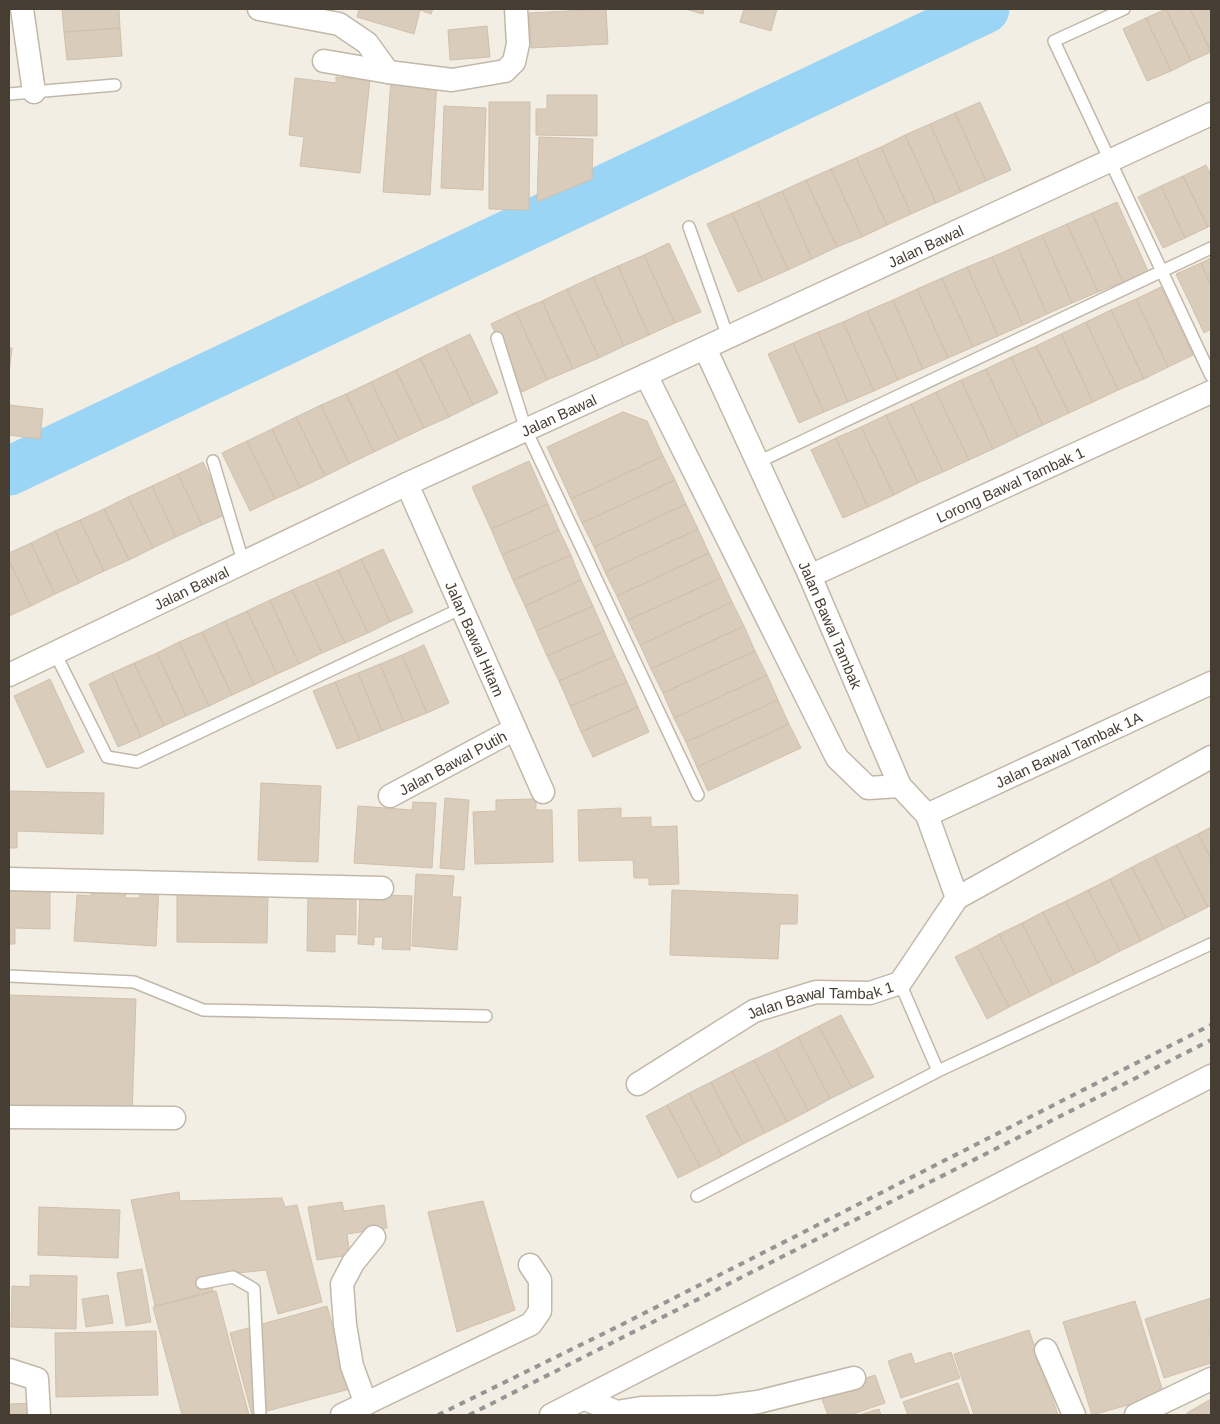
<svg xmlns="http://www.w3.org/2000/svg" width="1220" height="1424" font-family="Arial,sans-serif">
<rect width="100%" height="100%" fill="#f3eee4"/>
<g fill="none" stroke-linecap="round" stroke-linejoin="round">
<path stroke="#9bd5f5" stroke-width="49" d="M9,471L985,9"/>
</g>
<path fill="#d9ccbb" stroke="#d1c0ab" d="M62,9H119L120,28L64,32Z
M359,9H433L431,14L420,10L414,34L357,17Z
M606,9L608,44L531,48L529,13Z
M685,9H704L703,14Z
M744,9H777L771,31L740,22Z
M1166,9L1191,61L1171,71L1146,18Z
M1166,9H1190L1211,52L1191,61Z
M1190,9H1211V52Z
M1146,18L1171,71L1147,81L1123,29Z
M487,26L490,57L450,60L448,30Z
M120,28L122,56L67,60L64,32Z
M336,77L370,80L360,173L300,166L304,137L289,135L295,78L336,83Z
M391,79L437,82L430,195L383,192Z
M547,95H597V136L536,135V109H547Z
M489,102H530L529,210L489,209Z
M980,102L1011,170L986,181L955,113Z
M444,106L486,108L483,190L441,188Z
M955,113L986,181L961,192L930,124Z
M930,124L961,192L936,203L905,135Z
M905,135L936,203L911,214L881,147Z
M539,137L593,139L592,179L537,202Z
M881,147L911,214L887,225L856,158Z
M856,158L887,225L862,237L831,169Z
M1206,165L1211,175V225L1208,227L1183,176Z
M831,169L862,237L837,247L806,180Z
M1183,176L1208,227L1185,238L1161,186Z
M806,180L837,247L812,259L782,191Z
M1161,186L1185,238L1163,248L1138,197Z
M782,191L812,259L788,270L757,202Z
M757,202L788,270L763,281L732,213Z
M1117,202L1148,271L1123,282L1092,213Z
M732,213L763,281L738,292L707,224Z
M1092,213L1123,282L1098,292L1067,224Z
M1067,224L1098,292L1072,303L1042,235Z
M1042,235L1072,303L1047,314L1017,246Z
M669,243L701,312L675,323L644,255Z
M1017,246L1047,314L1023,325L992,257Z
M644,255L675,323L649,335L618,266Z
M992,257L1023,325L998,336L967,267Z
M1211,258V286L1201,263Z
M1201,263L1211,286V329L1204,333L1176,274Z
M618,266L649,335L624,346L593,277Z
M967,267L998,336L973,347L942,278Z
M593,277L624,346L599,358L567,289Z
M942,278L973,347L948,358L917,289Z
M1161,287L1193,355L1168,367L1136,299Z
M567,289L599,358L573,369L542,301Z
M917,289L948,358L923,369L893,300Z
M1136,299L1168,367L1144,379L1111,310Z
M893,300L923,369L898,380L867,311Z
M542,301L573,369L547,380L516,312Z
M1111,310L1144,379L1118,390L1086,322Z
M867,311L898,380L874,391L843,322Z
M516,312L547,380L522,392L491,324Z
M843,322L874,391L848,402L818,332Z
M1086,322L1118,390L1093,402L1061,334Z
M818,332L848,402L824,412L793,343Z
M470,334L498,393L473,405L445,346Z
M1061,334L1093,402L1069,413L1036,346Z
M793,343L824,412L799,423L768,354Z
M445,346L473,405L449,417L420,358Z
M1036,346L1069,413L1043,425L1011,357Z
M9,348H12L9,373Z
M1011,357L1043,425L1018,437L986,369Z
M420,358L449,417L424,428L396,370Z
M986,369L1018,437L993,449L961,380Z
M396,370L424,428L399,440L371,382Z
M961,380L993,449L969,460L936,392Z
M371,382L399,440L374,452L346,394Z
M936,392L969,460L943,472L911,404Z
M346,394L374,452L349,464L321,405Z
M911,404L943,472L918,483L886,415Z
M9,405L43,409L40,439L9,435Z
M321,405L349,464L325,476L296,417Z
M623,412L647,421L663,456L571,499L547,447Z
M886,415L918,483L894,495L861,427Z
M296,417L325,476L300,488L272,429Z
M861,427L894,495L868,507L836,438Z
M272,429L300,488L275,499L247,441Z
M836,438L868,507L843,518L811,450Z
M247,441L275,499L250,511L222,453Z
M663,456L675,480L582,523L571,499Z
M529,461L548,504L491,529L472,487Z
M203,462L227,514L202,525L178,474Z
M178,474L202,525L176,537L152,486Z
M675,480L686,504L594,547L582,523Z
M152,486L176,537L153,548L128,497Z
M128,497L153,548L129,560L104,509Z
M548,504L559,530L502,555L491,529Z
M686,504L698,529L605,572L594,547Z
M104,509L129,560L104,571L80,520Z
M80,520L104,571L79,583L55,531Z
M698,529L709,553L617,596L605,572Z
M559,530L571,555L513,580L502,555Z
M55,531L79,583L55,594L31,543Z
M31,543L55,594L31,606L9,560V553Z
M383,549L413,612L390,622L361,559Z
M709,553L721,578L628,620L617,596Z
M571,555L581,580L525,606L513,580Z
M361,559L390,622L368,633L338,570Z
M9,560L31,606L9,616Z
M338,570L368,633L345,643L315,580Z
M721,578L732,602L640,645L628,620Z
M315,580L345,643L322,653L292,590Z
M581,580L593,606L536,631L525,606Z
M292,590L322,653L299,664L270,600Z
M270,600L299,664L277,674L247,611Z
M732,602L744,626L651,669L640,645Z
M593,606L604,631L547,656L536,631Z
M247,611L277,674L254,685L225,621Z
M225,621L254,685L232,695L202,632Z
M744,626L755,651L663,693L651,669Z
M604,631L615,656L559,681L547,656Z
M202,632L232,695L209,706L179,642Z
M179,642L209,706L186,716L157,653Z
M424,645L449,703L427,713L402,655Z
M755,651L767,675L674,718L663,693Z
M157,653L186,716L164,726L134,663Z
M402,655L427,713L404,722L380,664Z
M615,656L627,682L570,706L559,681Z
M134,663L164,726L141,737L112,673Z
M380,664L404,722L382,731L358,673Z
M112,673L141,737L118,747L89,684Z
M358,673L382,731L360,740L335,682Z
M767,675L778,700L686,742L674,718Z
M50,679L84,752L47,768L14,696Z
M335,682L360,740L337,749L313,691Z
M627,682L638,707L581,732L570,706Z
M778,700L789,724L697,767L686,742Z
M638,707L649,732L593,757L581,732Z
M789,724L801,748L708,791L697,767Z
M261,783L321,786L318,862L258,860Z
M9,791L104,793L103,834L17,831V848H9Z
M445,798L469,800L464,870L440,868Z
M536,799V810H552L553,862L475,864L473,812L496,811V800Z
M413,802L436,803L432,868L354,863L358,806L412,810Z
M621,808V818L651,817V827L677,826L679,884L649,885V878H634L633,860L579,861L578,810Z
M1211,827V859L1198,834Z
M1198,834L1211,859V905L1208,907L1176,845Z
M1176,845L1208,907L1186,918L1154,856Z
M1154,856L1186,918L1164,929L1132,867Z
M1132,867L1164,929L1141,941L1110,879Z
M416,874L454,876L452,897H461L457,950L412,946Z
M1110,879L1141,941L1120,951L1088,890Z
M92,883L126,885L125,898H140V885L159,886L156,946L74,941L77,895L91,896Z
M9,884L50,885V929L15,928V944H9Z
M672,890L798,895L797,924H780L778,959L670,955Z
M1088,890L1120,951L1098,963L1066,901Z
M177,891H268L267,943L177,942Z
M308,893L356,894V935L335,934V952L307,951Z
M360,894L412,896L410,950L382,949L383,937H374V945L358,944Z
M1066,901L1098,963L1075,974L1043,912Z
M1043,912L1075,974L1053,985L1022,923Z
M1022,923L1053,985L1031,996L999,934Z
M999,934L1031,996L1009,1007L977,946Z
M977,946L1009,1007L987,1019L955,957Z
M9,995L136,999L132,1116L9,1112Z
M841,1015L874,1077L852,1088L819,1026Z
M819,1026L852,1088L830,1099L798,1037Z
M798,1037L830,1099L808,1111L776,1049Z
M776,1049L808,1111L787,1122L754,1060Z
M754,1060L787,1122L765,1133L732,1071Z
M732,1071L765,1133L743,1144L711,1082Z
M711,1082L743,1144L722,1156L689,1093Z
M689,1093L722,1156L700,1167L667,1105Z
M667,1105L700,1167L678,1178L646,1116Z
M179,1192L180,1201L282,1198L285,1207L297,1205L322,1302L278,1314L266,1270L210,1276L213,1291L155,1306L131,1200Z
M483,1201L515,1310L457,1332L428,1212Z
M342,1202L344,1211L384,1205L387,1228L347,1234L350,1255L317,1260L308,1207Z
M39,1207L120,1210L118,1258L38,1255Z
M142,1269L151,1322L126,1326L117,1273Z
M30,1275L77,1276L76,1329L11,1327L12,1286L30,1287Z
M216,1291L249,1415H182L153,1307Z
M108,1295L113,1323L86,1327L82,1299Z
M1211,1298V1327H1209L1211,1334V1363L1164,1378L1145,1319Z
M1135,1301L1164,1395L1092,1415L1063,1322Z
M327,1306L350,1389L252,1415L230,1333Z
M1029,1330L1058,1415H974L954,1354Z
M156,1331L158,1395L56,1397L55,1333Z
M951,1352L960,1378L901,1398L888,1361L911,1353L915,1364Z
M875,1375L885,1403L850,1415H828L820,1394Z
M958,1383L970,1415H908L903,1402Z
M1211,1399V1415H1188L1187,1413Z
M33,1403L34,1415H9V1404Z
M879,1409L881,1415H859Z"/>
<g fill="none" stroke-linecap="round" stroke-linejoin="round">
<g stroke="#c2b8a9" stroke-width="14">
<path id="lane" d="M1124,9L1054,41L1211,376
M9,94L115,85
M689,227L728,337
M497,338L526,430L698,795
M213,461L243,561
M756,463L1211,248
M55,653L107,757L137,762L462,608
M9,976L134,982L203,1010L486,1016
M900,983L938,1071
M697,1196L938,1071L1211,944
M202,1283L233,1277L254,1289L260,1415"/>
</g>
<g stroke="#c2b8a9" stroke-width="25">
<g id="street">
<path d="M22,9L34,92"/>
<path d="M259,9L339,24L367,43L388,72"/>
<path d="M324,61L388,72L452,80L505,71L514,62L518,44L516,9"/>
<path id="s1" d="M705,348L810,576L900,786L927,815L957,898"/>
<path d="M646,375L837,758L868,788L900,786"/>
<path id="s2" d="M407,484L543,792"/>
<path id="s3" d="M810,576L1211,392"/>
<path id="s4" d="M9,675L407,484L646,375L1211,114"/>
<path id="s5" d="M390,796L515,729"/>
<path id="s6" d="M927,815L1211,683"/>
<path d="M9,879L382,888"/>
<path id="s7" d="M638,1084L754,1011L816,992L870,993L900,983L957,898L1211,757"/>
<path d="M9,1117L174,1118"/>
<path d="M1046,1350L1074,1415"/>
<path d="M9,1370L37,1379L39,1415"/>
<path d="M585,1399L617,1412L641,1408L719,1407L758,1402L854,1378"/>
<path d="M366,1404L352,1366L345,1325L342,1284L353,1263L374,1237"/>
<path d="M342,1415L531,1324L540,1311V1280L530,1265"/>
<path d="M551,1415L1211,1076"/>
<path d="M1136,1415L1211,1379"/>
</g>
</g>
<use href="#lane" stroke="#fff" stroke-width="11"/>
<use href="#street" stroke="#fff" stroke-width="22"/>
<path stroke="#959595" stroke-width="4" stroke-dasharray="6 6" stroke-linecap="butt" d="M438,1415L619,1326L1211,1025
M469,1415L1211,1040"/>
</g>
<g text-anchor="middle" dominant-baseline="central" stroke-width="4" stroke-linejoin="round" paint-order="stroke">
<g font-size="15" fill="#463e33" stroke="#fff">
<text stroke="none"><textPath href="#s4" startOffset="1012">Jalan Bawal</textPath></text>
<text stroke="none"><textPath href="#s4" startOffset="608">Jalan Bawal</textPath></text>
<text stroke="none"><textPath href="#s3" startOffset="220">Lorong Bawal Tambak 1</textPath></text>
<text stroke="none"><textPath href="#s4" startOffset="202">Jalan Bawal</textPath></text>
<text stroke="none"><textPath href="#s1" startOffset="304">Jalan Bawal Tambak</textPath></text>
<text stroke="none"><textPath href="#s2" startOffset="169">Jalan Bawal Hitam</textPath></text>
<text stroke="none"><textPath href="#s6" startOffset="156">Jalan Bawal Tambak 1A</textPath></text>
<text stroke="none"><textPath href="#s5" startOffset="71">Jalan Bawal Putih</textPath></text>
<text stroke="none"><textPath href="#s7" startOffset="205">Jalan Bawal Tambak 1</textPath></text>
</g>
</g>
<rect width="1220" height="1424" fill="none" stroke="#463e33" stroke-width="20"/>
</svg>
